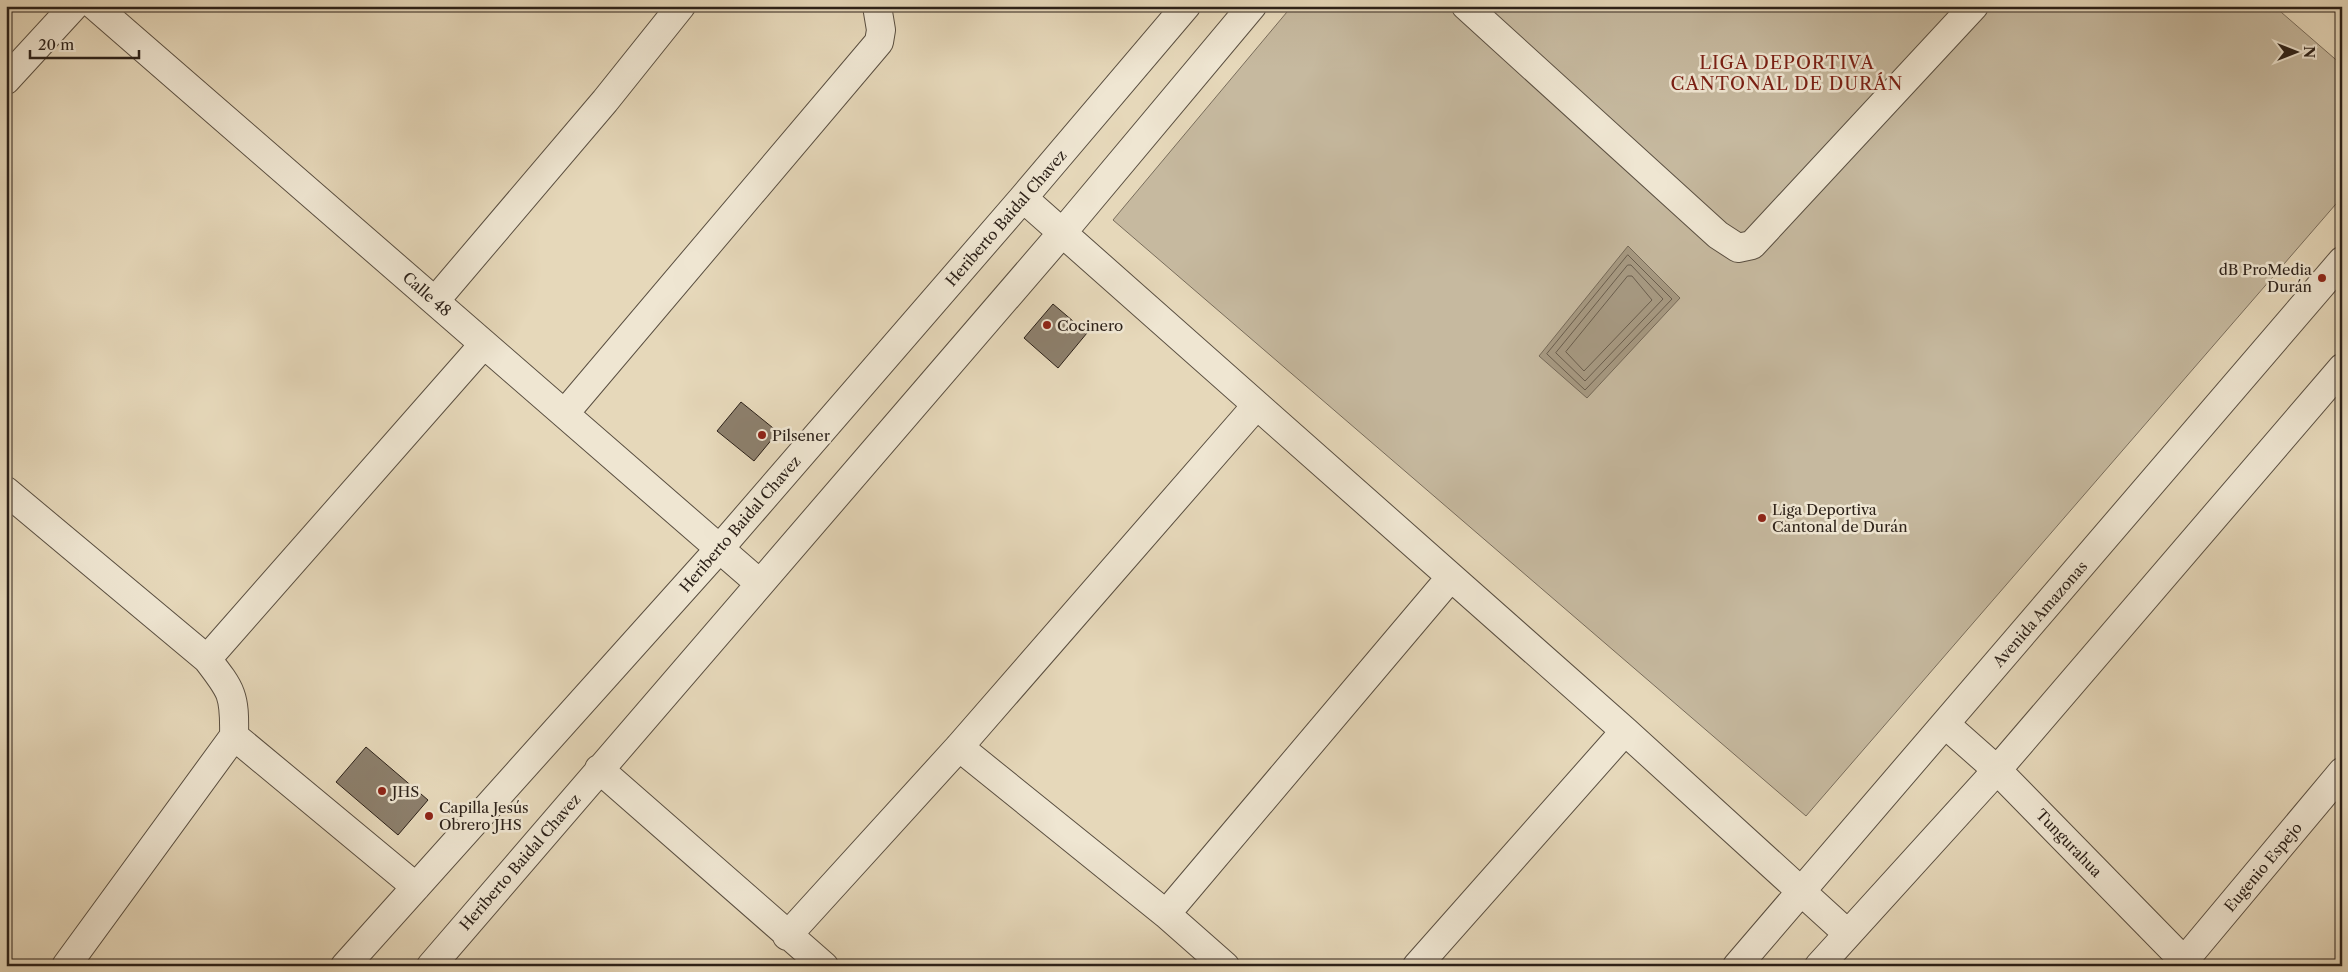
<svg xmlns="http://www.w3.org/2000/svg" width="2348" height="972" font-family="'Libre Caslon Text',serif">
<rect width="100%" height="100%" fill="#e6d8ba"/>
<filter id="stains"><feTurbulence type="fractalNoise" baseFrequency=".004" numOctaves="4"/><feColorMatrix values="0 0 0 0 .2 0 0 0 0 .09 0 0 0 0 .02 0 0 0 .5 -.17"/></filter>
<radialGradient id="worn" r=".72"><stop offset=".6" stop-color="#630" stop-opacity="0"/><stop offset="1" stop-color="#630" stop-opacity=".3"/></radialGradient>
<path fill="#c6b99f" stroke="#796d5c" d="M1292,6H2274L2342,65V197L1806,816L1113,220Z"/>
<path fill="#a79a83" stroke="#766a59" d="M1628,246L1680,298L1587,398L1539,356Z"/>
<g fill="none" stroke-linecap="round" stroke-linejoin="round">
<path stroke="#6a5e4e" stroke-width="1" d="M1628,255L1672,299L1585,390L1547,354Z
M1628,265H1631L1663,299L1585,381L1556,353Z
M1628,276H1632L1652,300L1584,371L1566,352Z"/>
</g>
<path fill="#8d806d" stroke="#2c2119" d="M1053,304L1087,333L1058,368L1024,338Z
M741,402L778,432L754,461L717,431Z
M366,747L428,800L398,835L336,782Z"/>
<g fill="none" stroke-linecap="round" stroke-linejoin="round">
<g stroke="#5a4f41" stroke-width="30">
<path id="minor" d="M95,6L759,583
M1466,6L1718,235L1738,248L1752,245L1974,6
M6,80L74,6
M1023,198L1625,731L1848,934
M435,301L605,101L681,6
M565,413L879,42L881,30L877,6
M6,491L207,659C232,691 235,695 234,736L66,966
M207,659L484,344
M1945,724L1997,770L2189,966
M234,736L416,887
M959,747L1166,914L1225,966
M599,769L824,966
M1166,914L1450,578
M787,936L959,747L1256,406
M2184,961L2342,772
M345,966L720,548L1023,198L1186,6
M431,966L1062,233L1252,6
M1417,966L1625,731
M1737,966L2342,261
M1819,966L1997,770L2342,368"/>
</g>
<use href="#minor" stroke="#efe6d2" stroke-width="28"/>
</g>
<g fill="#8f2418" stroke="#efe6d2" stroke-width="2">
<circle cx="2322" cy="278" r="5"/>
<circle cx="1047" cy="325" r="5"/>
<circle cx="762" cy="435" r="5"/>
<circle cx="1762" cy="518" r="5"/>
<circle cx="382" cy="791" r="5"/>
<circle cx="429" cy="816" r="5"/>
</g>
<g text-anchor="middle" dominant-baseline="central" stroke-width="5" stroke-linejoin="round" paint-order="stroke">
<g font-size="15" fill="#2c2119" stroke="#efe6d2">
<text transform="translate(1006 218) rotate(-49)">Heriberto Baidal Chavez</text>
<text transform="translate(427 294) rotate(41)">Calle 48</text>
<text transform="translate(740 524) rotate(-49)">Heriberto Baidal Chavez</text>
<text transform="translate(2040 614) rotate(-49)">Avenida Amazonas</text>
<text transform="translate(2069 843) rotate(46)">Tungurahua</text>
<text transform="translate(520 862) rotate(-49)">Heriberto Baidal Chavez</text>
<text transform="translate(2263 867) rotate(-50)">Eugenio Espejo</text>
</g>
<g font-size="15" fill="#2c2119" stroke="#efe6d2" text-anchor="start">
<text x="2312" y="269" text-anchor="end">dB ProMedia<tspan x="2312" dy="17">Durán</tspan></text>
<text x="1057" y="325">Cocinero</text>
<text x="772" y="435">Pilsener</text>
<text x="1772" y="509">Liga Deportiva<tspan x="1772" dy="17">Cantonal de Durán</tspan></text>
<text x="392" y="791">JHS</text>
<text x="439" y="807">Capilla Jesús<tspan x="439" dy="17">Obrero JHS</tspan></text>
</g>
<g font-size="18" letter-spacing="1" fill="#7a1f14" stroke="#efe6d2">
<text x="1787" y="63">LIGA DEPORTIVA<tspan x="1787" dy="21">CANTONAL DE DURÁN</tspan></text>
</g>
</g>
<rect width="2348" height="972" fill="none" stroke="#e6d8ba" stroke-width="25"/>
<rect x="8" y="8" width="2333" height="957" fill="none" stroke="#2c2119" stroke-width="2.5"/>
<rect x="12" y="12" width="2323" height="947" fill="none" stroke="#2c2119"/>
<g transform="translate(2296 52) rotate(90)" stroke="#efe6d2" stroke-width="4" paint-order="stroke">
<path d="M0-4L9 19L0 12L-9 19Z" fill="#2c2119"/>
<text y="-8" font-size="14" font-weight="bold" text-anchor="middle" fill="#2c2119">N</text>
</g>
<path d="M30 50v8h109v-8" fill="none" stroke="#2c2119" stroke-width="2.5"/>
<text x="38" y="50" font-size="15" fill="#2c2119" stroke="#efe6d2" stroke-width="4" paint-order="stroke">20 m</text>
<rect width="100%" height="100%" filter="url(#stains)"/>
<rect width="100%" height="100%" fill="url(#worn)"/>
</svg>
